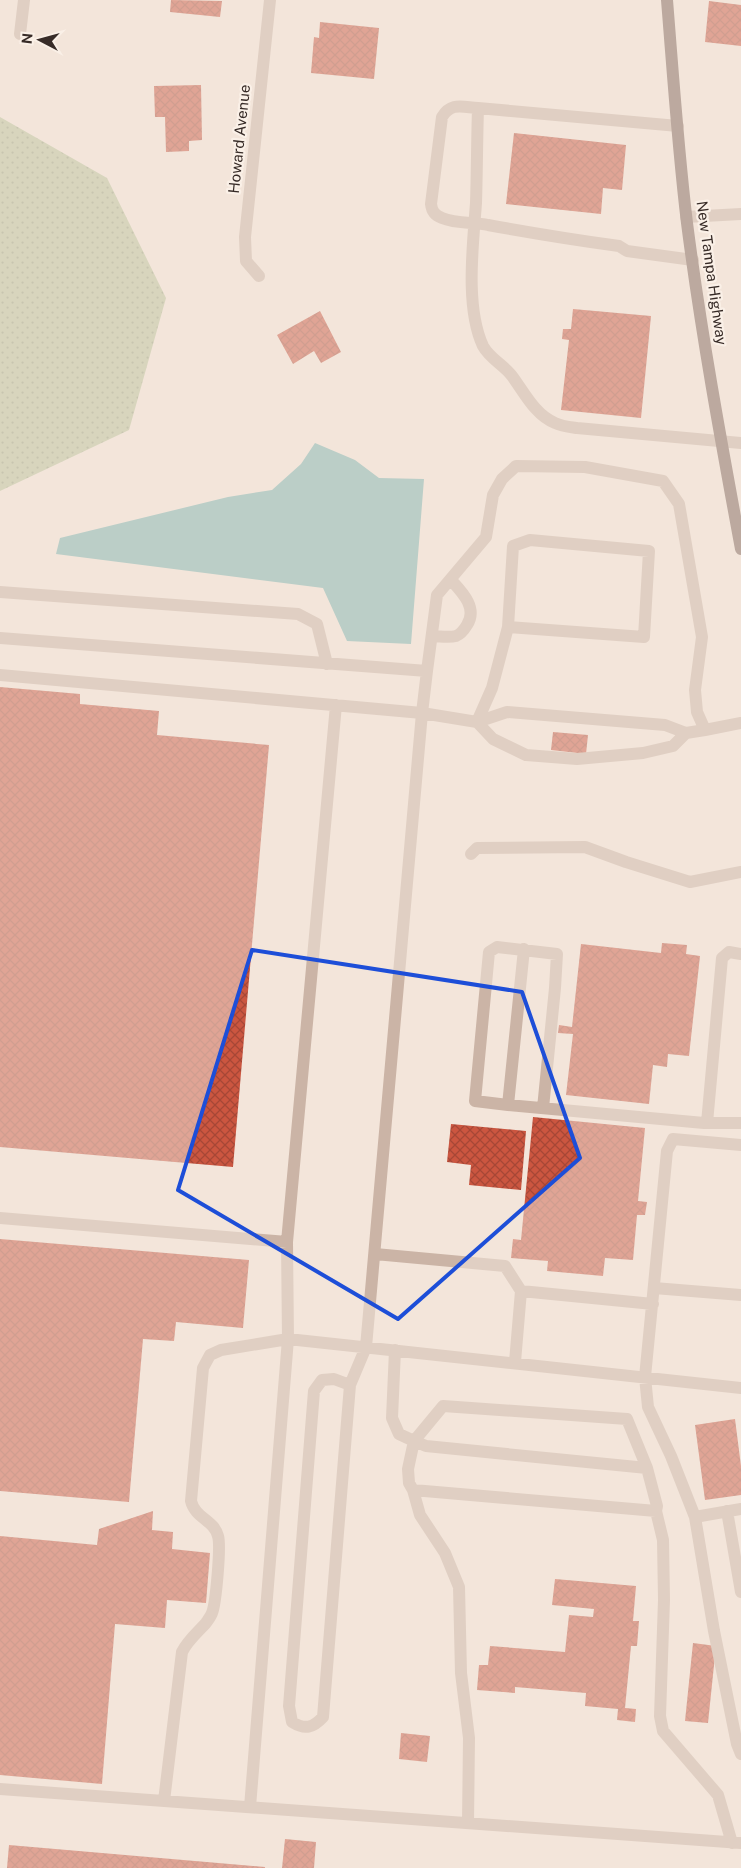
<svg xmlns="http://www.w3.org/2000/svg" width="741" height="1868" font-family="'Public Sans',sans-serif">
<defs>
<pattern id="grass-dots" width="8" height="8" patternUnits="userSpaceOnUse" patternTransform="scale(1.25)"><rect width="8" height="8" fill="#b8c299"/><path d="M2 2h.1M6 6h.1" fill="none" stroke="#969e7d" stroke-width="1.8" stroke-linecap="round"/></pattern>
<pattern id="building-cross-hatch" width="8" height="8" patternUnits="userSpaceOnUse" patternTransform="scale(1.25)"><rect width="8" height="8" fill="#cb5640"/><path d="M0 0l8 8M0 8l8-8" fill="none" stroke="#a64736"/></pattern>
</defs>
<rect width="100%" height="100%" fill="#f3e5da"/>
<path fill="url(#grass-dots)" d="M0,117L107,178L166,298L129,430L0,491Z"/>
<path fill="#78b1af" d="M315,443L355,460L379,478L424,479L411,644L347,641L323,588L56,554L60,538L228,497L272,490L301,464Z"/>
<path fill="url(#building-cross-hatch)" d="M171,0L222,1L220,17L170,12Z
M709,1L741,5V46L705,42Z
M320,22L379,28L374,79L311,73L314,37L319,38Z
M201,85L202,140L189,141V151L166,152L165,117H155L154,86Z
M514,133L626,145L622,190L603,188L601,214L506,204Z
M573,309L651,316L641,418L561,410L569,340L562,339L563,329H571Z
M320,311L341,352L321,363L314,351L293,364L277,335Z
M0,687L80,694V704L159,711L157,735L269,745L233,1167L0,1147Z
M553,732L588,735L586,754L551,750Z
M662,943L687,945L686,954L700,956L689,1056L668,1054L667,1067L653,1065L649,1104L566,1095L573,1034L558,1033L559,1025L572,1027L581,944L661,953Z
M533,1117L645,1128L638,1201L647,1202L645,1215H637L633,1260L605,1258L603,1276L547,1271L548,1261L511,1258L513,1239L521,1240Z
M451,1124L526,1131L521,1190L469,1185L471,1165L447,1162Z
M0,1239L249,1260L243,1328L176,1322L174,1341L143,1339L129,1502L0,1491Z
M735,1419L741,1466V1495L705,1500L695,1425Z
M153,1511L152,1530L173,1532L172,1549L210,1553L206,1603L167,1600L165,1628L115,1624L102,1784L0,1775V1536L97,1545L99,1529Z
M555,1579L636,1586L633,1621H639L637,1646H631L625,1708L636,1709L635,1722L617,1720L618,1709L585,1706L586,1693L515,1687V1693L477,1690L479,1665H488L490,1646L565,1652L569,1615L593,1617L594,1609L552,1605Z
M693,1643L716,1646L708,1723L685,1721Z
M401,1733L430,1736L427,1762L399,1759Z
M285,1839L316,1842L314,1868H282Z
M9,1845L265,1867V1868H7Z"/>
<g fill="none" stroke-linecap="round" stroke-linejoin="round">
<path stroke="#cbb4a6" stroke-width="12" d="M20,34L24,0
M478,108C462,107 451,102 442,117L431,204C432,212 435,215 442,218C456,224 474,222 488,225C532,233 575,240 619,246L627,251L693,260
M678,126L478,108C477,140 477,172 476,203C473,245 465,307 483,346C490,359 504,365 512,376C524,392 535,415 555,423C561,426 570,427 577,428L741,443
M686,217L741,214
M259,276L246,261L245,237L270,0
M0,592L298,614L317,624L327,664
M432,636C440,636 448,638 456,636C461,634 464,630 467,625C478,608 462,592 451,580
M0,638L427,671L437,595L486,537L493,495L502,479L516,466L585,467L663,481L679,504L702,637L695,690L697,712L705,730L741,723
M427,671L422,713L477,722L492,688L508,627L513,546L530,540L649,551L644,637L508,627
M0,675L422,713L366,1347L350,1385L323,1717C313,1728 305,1730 292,1722L289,1706L314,1391L322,1380L334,1379L350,1385
M686,733L673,746L643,753L577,759L526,755L493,739L477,722L507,712L665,725L686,733L705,730
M471,854L477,848L585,847L626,862L690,882L741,872
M524,949L508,1105L475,1101L489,952L497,947L557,954L555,988L543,1108
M508,1105L704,1123H741
M707,1123L722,958L729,952L741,954
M741,1145L673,1139L667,1151L645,1377L648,1407L671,1456L695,1517L714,1631L737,1744L741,1754
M0,1218L287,1242L336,705
M287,1242L288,1339L741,1388
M375,1254L505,1266L521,1291L653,1304
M654,1288L741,1295
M395,1350L392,1418L399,1434L414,1441L408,1469L409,1483L413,1490L420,1515L445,1553L459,1587L461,1673L469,1738L468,1823
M515,1362L521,1291
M647,1468L426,1446L414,1441L443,1406L627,1419L647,1468L657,1506L656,1511L663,1540L664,1600L660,1716L663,1731L718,1795L732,1843
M413,1490L656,1511
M727,1511L741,1592
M695,1517L741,1509
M0,1789L741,1843
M164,1801L182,1652C188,1640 197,1633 206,1623C208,1620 211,1616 212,1613C216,1603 221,1546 218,1536C214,1520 195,1518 191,1501L203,1368L210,1355L221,1350L288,1339L250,1807"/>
<path stroke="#7a6057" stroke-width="12" d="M667,0C673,74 678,149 687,223C701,332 721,441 741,549"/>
</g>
<path d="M0 0H741V1868H0ZM252,950L522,992L580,1158L398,1319L178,1190Z" fill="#f3e5da" fill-opacity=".55" fill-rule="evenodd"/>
<path fill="none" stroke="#1d4ed8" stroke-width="4" stroke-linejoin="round" d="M252,950L522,992L580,1158L398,1319L178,1190Z"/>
<g text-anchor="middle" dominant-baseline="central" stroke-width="4.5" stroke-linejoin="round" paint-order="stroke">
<g font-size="15" fill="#372b27" stroke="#faf0e7">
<text transform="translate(239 139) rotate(-84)">Howard Avenue</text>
<text transform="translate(712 273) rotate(82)">New Tampa Highway</text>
</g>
</g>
<g transform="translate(40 40) rotate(276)" stroke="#faf0e7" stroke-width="4" paint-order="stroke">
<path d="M0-4L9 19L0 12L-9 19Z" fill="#372b27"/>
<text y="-8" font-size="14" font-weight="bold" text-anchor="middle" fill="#372b27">N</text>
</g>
</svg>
